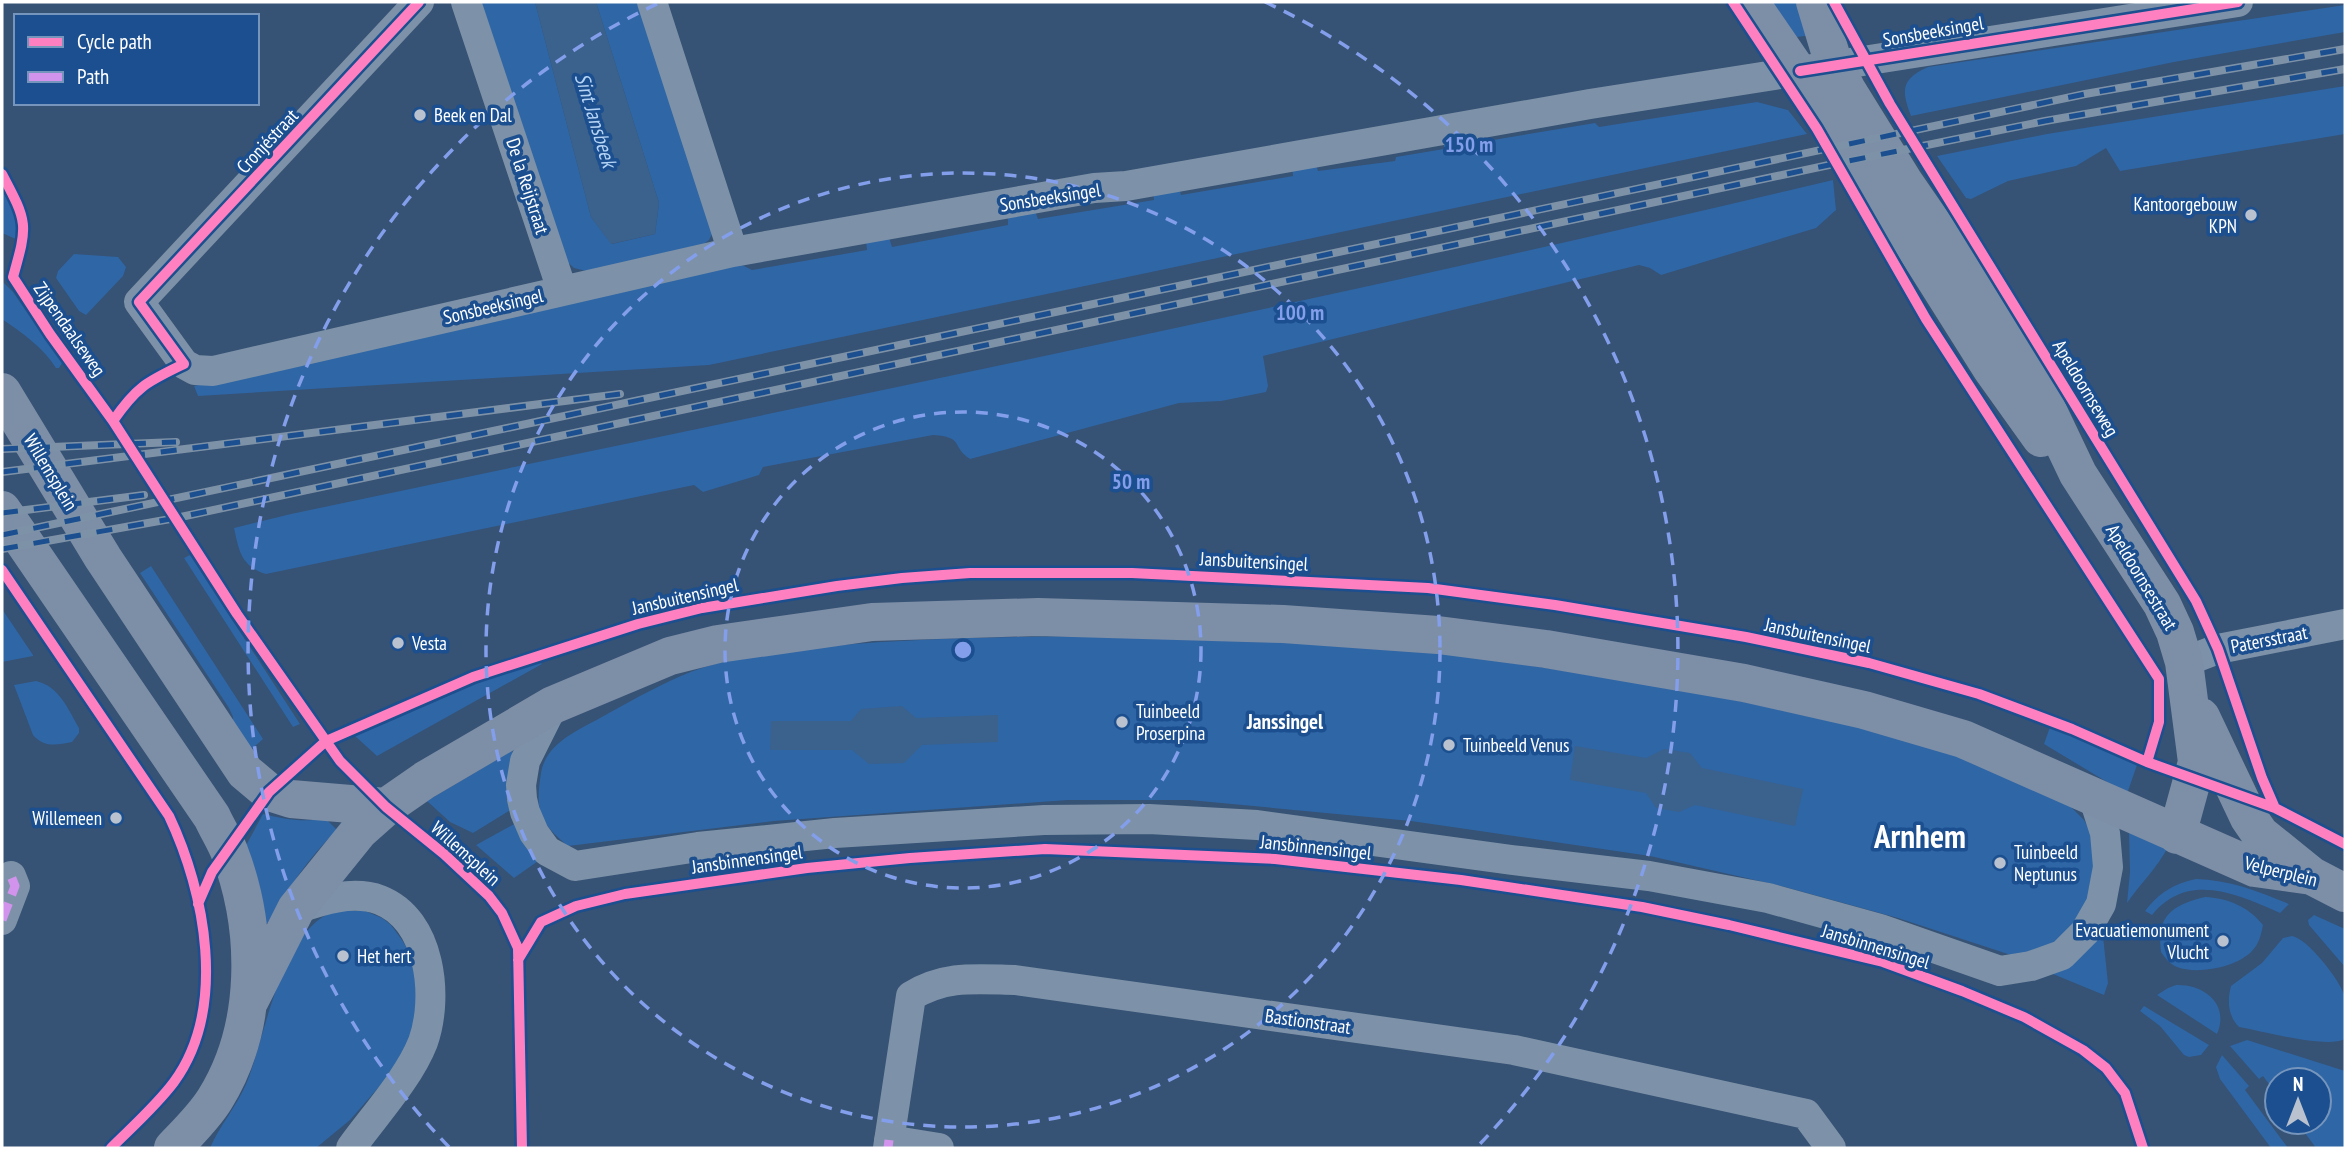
<svg xmlns="http://www.w3.org/2000/svg" width="2347" height="1150" font-family="'PT Sans Narrow',sans-serif">
<rect width="100%" height="100%" fill="#365274"/>
<path fill="#2f66a5" d="M480,2H535L591,217L612,244L655,234L659,203L596,2H644L713,232L709,240L701,246L590,272L574,268L562,257Z
M1759,2H1806L1814,35L1787,38Z
M2345,5V32L2174,62L1911,116C1901,90 1901,79 1928,67Z
M2345,86V134L2120,171L2106,148L2076,166L2008,181L1971,199L1966,198L1937,156L2047,134Z
M1757,102L1788,110L1807,134L709,365L198,396L194,386L734,261L752,270L867,250L866,241L889,237L892,247L1008,225V215L1035,211L1038,219L1154,200L1153,191L1179,186L1181,195L1293,176L1292,165L1315,161L1318,171L1395,161L1396,157L1444,149V139L1467,135L1469,144L1595,123L1599,127Z
M1833,180L1836,210L1816,228L1661,275L1650,268L1639,265L1263,356L1268,386L1266,392L1221,401L1179,403L970,459C951,447 965,437 933,435L763,467L759,475L703,492L694,485L266,574C241,566 239,551 234,528L291,514C806,405 1322,302 1833,180Z
M2,184C12,202 20,218 18,240L2,233Z
M74,254L118,257L126,267L123,276L86,315L79,311L56,278L58,271Z
M2,281L13,292L62,363L59,368H56C43,347 22,333 2,319Z
M190,555L300,724L293,727L184,558Z
M151,566L263,739L246,754L233,729V717L229,708L140,573Z
M2,609L33,655V656L2,662Z
M1091,636L1294,640L1446,652L1702,693L1887,733L1957,755L2070,806L2084,820L2096,843L2095,892L2069,939L2014,956L1898,918L1785,887L1650,856L1411,821L1189,800H1068L774,821L568,846C539,822 535,811 541,773C546,743 577,731 600,718C633,700 670,678 705,667C746,654 789,650 831,646C917,638 1004,637 1091,636Z
M537,660L542,664L377,756L355,736L508,670Z
M36,681C59,686 68,709 79,728V733L72,742C57,745 44,748 33,735L14,685Z
M2050,727L2138,762L2127,794L2044,744Z
M513,750L508,775L512,809L473,833L450,822L427,801Z
M263,814C285,819 304,823 325,818L337,830C308,858 288,889 268,923H266L244,849Z
M516,823L541,859L514,878L476,845Z
M2129,831L2168,847C2158,867 2140,884 2127,903L2130,872Z
M2196,879C2229,880 2258,891 2289,904L2280,913C2237,894 2188,871 2152,915L2145,911C2159,893 2173,884 2196,879Z
M2205,897C2228,898 2249,907 2263,925C2261,935 2259,944 2252,951C2237,967 2198,975 2177,967C2170,964 2165,958 2161,952C2156,916 2172,905 2205,897Z
M335,911H365L382,918L391,925L402,940L410,953L415,971L417,1026L398,1065L350,1120L316,1148H210C220,1125 237,1106 247,1082C266,1034 281,929 335,911Z
M2107,912L2103,936L2108,983L2104,995L2048,972Z
M2314,915L2345,929V967L2309,925L2308,920Z
M2292,936C2308,939 2338,978 2344,994C2347,1006 2345,1026 2345,1039C2327,1049 2262,1031 2239,1027C2228,1016 2227,1001 2231,986L2262,963L2283,938Z
M2176,985C2204,984 2230,1004 2217,1034L2157,995L2168,988Z
M2144,1006L2209,1045L2201,1055L2189,1057L2184,1055L2160,1026L2140,1011Z
M2247,1040L2345,1071V1148H2316L2297,1122H2319V1080H2277V1095L2263,1076L2259,1079L2230,1046Z
M2222,1055L2249,1086L2245,1090L2288,1148H2271L2220,1079L2216,1067Z"/>
<path fill="#3b618d" d="M535,2H596L659,203L655,234L611,244L591,217Z
M902,706L916,718L998,715V742L922,745L904,763L869,764L852,750H770L771,721H851L861,709Z
M1575,746L1646,758L1664,749L1690,753L1702,768L1803,789L1795,826L1695,805L1679,812L1656,808L1646,793L1570,780Z"/>
<g fill="none" stroke-linecap="round" stroke-linejoin="round">
<path stroke="#7d92a8" stroke-width="30" d="M419,2L139,302L184,364L195,370L213,371L733,252L1094,188L1126,186L1590,104L2238,2
M466,2L562,290
M652,2L733,252
M2184,662L2218,649L2345,624
M553,705L525,761L521,785L522,799L525,812L534,833L547,851L575,866L698,847L835,833L1044,820L1149,819L1257,825L1512,860L1649,876L1768,898L1880,929L2000,971L2031,966L2062,955L2085,932L2101,904L2108,867L2105,833L2094,799
M296,909C322,900 353,890 380,900C431,920 439,997 423,1042C409,1078 374,1116 351,1148
M2,920L15,886L11,876
M889,1140L939,1148
M888,1148L911,996C946,975 975,979 1015,980L1514,1050L1806,1114L1831,1148"/>
<path stroke="#7d8ea7" stroke-width="38" d="M1750,2L1879,190L1991,368L2041,438
M1815,2L1834,65L1847,90L1904,182L2017,346L2078,474L2162,604L2175,632L2184,662L2197,762L2177,835
M2,392L103,558L245,772L269,792L291,799L386,807
M2,510L212,817C217,828 224,839 229,851C259,929 260,1027 215,1099C204,1117 187,1133 173,1148
M2201,717L2249,818L2260,834L2312,876
M250,1000L296,909L359,831L386,807L425,780L553,705L670,656L718,644L872,622L1038,617L1283,624L1438,635L1546,649L1744,683L1864,710L1963,739L2255,868L2312,876L2345,893"/>
<g stroke="#7e92a7" stroke-width="8">
<path id="rail" d="M2,449L176,442
M2,472L620,394
M2,513L144,495
M2,535L2085,94L2345,49
M2,549L176,518L1829,165L2045,121L2345,69"/>
</g>
<use href="#rail" stroke="#1b4f8f" stroke-width="5" stroke-dasharray="16" stroke-linecap="butt"/>
<path stroke="#d193ec" stroke-width="9" stroke-dasharray="18 9" stroke-linecap="butt" d="M2,920L15,886L11,876
M888,1148L889,1140"/>
<g stroke="#1b4f8f" stroke-width="15">
<path id="cycleway" d="M1733,2L1817,129L1926,319L2159,679V722L2147,762
M1834,2L1890,104L2196,601L2218,649L2262,778L2275,808
M1800,71L2238,2
M2,174C28,223 28,224 13,277L50,334L113,421L237,614L340,761L386,807L444,854L489,896L502,913L518,948L522,1148
M113,421C137,386 147,382 184,364L139,302L419,2
M2,570L169,816C205,892 228,1008 174,1082C156,1106 132,1127 111,1148
M198,904L212,872L269,792L326,741L473,677L638,624L702,608L837,586L902,578L970,573H1132L1428,588L1555,605L1746,637L1869,663L1979,694L2072,729L2147,762L2275,808L2345,844
M518,960L541,922L576,906L625,894L807,868L910,858L1045,849L1275,859L1461,880L1642,907L1729,925L1883,962L1962,991L2024,1017L2083,1050L2106,1068L2125,1093L2143,1148"/>
</g>
<use href="#cycleway" stroke="#ff80c0" stroke-width="10"/>
</g>
<g fill="none" stroke="#839eea" stroke-width="3.5" stroke-dasharray="12 9">
<circle cx="963" cy="650" r="238"/>
<circle cx="963" cy="650" r="477"/>
<path d="M449 1147A715 715 0 0 1 661 2M1265 2A715 715 0 0 1 1477 1147"/>
</g>
<g fill="#b9c2ce" stroke="#1b4f8f" stroke-width="2.5">
<circle cx="420" cy="115" r="7"/>
<circle cx="2251" cy="215" r="7"/>
<circle cx="398" cy="643" r="7"/>
<circle cx="1122" cy="722" r="7"/>
<circle cx="1449" cy="745" r="7"/>
<circle cx="116" cy="818" r="7"/>
<circle cx="2000" cy="863" r="7"/>
<circle cx="2223" cy="941" r="7"/>
<circle cx="343" cy="956" r="7"/>
</g>
<g text-anchor="middle" dominant-baseline="central" stroke-width="7" stroke-linejoin="round" paint-order="stroke">
<g font-size="19" fill="#fff" stroke="#1b4f8f">
<text transform="translate(1933 31) rotate(-10)">Sonsbeeksingel</text>
<text transform="translate(267 141) rotate(-47)">Cronjéstraat</text>
<text transform="translate(528 186) rotate(72)">De la Reijstraat</text>
<text transform="translate(1050 197) rotate(-9)">Sonsbeeksingel</text>
<text transform="translate(493 306) rotate(-13)">Sonsbeeksingel</text>
<text transform="translate(70 329) rotate(55)">Zijpendaalseweg</text>
<text transform="translate(2086 388) rotate(59)">Apeldoornseweg</text>
<text transform="translate(51 472) rotate(59)">Willemsplein</text>
<text transform="translate(1254 561) rotate(3)">Jansbuitensingel</text>
<text transform="translate(2142 577) rotate(59)">Apeldoornsestraat</text>
<text transform="translate(685 596) rotate(-13)">Jansbuitensingel</text>
<text transform="translate(1818 635) rotate(12)">Jansbuitensingel</text>
<text transform="translate(2269 639) rotate(-11)">Patersstraat</text>
<text transform="translate(1316 847) rotate(6)">Jansbinnensingel</text>
<text transform="translate(466 853) rotate(42)">Willemsplein</text>
<text transform="translate(747 859) rotate(-8)">Jansbinnensingel</text>
<text transform="translate(2281 871) rotate(14)">Velperplein</text>
<text transform="translate(1876 946) rotate(17)">Jansbinnensingel</text>
<text transform="translate(1308 1021) rotate(8)">Bastionstraat</text>
</g>
<g font-size="19" fill="#fff" stroke="#1b4f8f" text-anchor="start">
<text x="434" y="115">Beek en Dal</text>
<text x="2237" y="204" text-anchor="end">Kantoorgebouw<tspan x="2237" dy="22">KPN</tspan></text>
<text x="412" y="643">Vesta</text>
<text x="1136" y="711">Tuinbeeld<tspan x="1136" dy="22">Proserpina</tspan></text>
<text x="1463" y="745">Tuinbeeld Venus</text>
<text x="102" y="818" text-anchor="end">Willemeen</text>
<text x="2014" y="852">Tuinbeeld<tspan x="2014" dy="22">Neptunus</tspan></text>
<text x="2209" y="930" text-anchor="end">Evacuatiemonument<tspan x="2209" dy="22">Vlucht</tspan></text>
<text x="357" y="956">Het hert</text>
</g>
<g font-size="21" font-style="italic" fill="#b5d3f5" stroke="#1b4f8f">
<text transform="translate(596 120) rotate(73)">Sint Jansbeek</text>
</g>
<g font-size="21" font-weight="bold" fill="#fff" stroke="#1b4f8f">
<text x="1285" y="721">Janssingel</text>
</g>
<g font-size="33" font-weight="bold" fill="#fff" stroke="#1b4f8f">
<text x="1920" y="835">Arnhem</text>
</g>
</g>
<circle cx="963" cy="650" r="10" fill="#839eea" stroke="#1b4f8f" stroke-width="3.5"/>
<g font-size="21" text-anchor="middle" font-weight="bold" fill="#839eea" stroke="#1b4f8f" stroke-width="7" stroke-linejoin="round" paint-order="stroke">
<text x="1469" y="152">150 m</text>
<text x="1300" y="320">100 m</text>
<text x="1131" y="489">50 m</text>
</g>
<rect width="2347" height="1150" fill="none" stroke="#ffffff" stroke-width="7"/>
<rect x="14" y="14" width="245" height="91" fill="#1b4f8f" stroke="#7695bc" stroke-width="2"/>
<rect x="28" y="37" width="35" height="10" fill="#ff80c0" stroke="#7695bc" stroke-width="2"/>
<text x="77" y="49" font-size="21" fill="#ffffff">Cycle path</text>
<rect x="28" y="72" width="35" height="10" fill="#d193ec" stroke="#7695bc" stroke-width="2"/>
<text x="77" y="84" font-size="21" fill="#ffffff">Path</text>
<g transform="translate(2298 1101)"><circle r="33" fill="#1b4f8f" stroke="#7695bc" stroke-width="2"/>
<path d="M0-5L12 26L0 18L-12 26Z" fill="#b9c2ce"/>
<text y="-10" font-size="19" font-weight="bold" text-anchor="middle" fill="#ffffff">N</text>
</g>
</svg>
